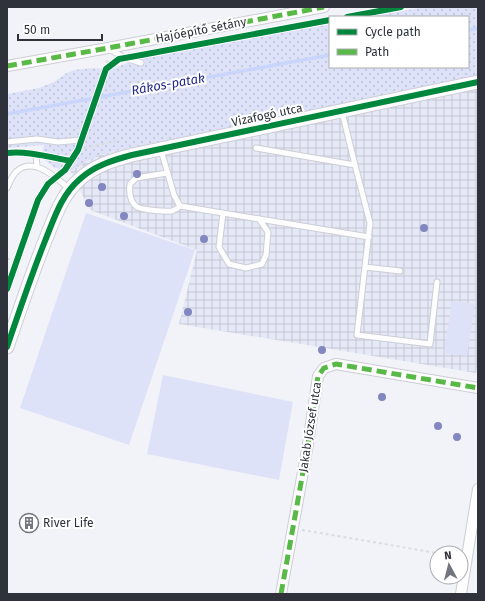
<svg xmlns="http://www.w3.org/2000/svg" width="485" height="601" font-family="'Fira Sans',sans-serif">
<defs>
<pattern id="industrial-grid" width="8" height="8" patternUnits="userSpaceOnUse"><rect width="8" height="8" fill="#e5e8f6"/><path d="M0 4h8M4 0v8" fill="none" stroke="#c5c7d4"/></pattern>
<pattern id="grass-dots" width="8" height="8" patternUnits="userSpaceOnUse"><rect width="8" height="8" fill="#dde2f8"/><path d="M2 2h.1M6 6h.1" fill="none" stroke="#bec2d6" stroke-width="1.8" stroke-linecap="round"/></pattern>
</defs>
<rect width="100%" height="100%" fill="#f2f3f9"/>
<path fill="url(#industrial-grid)" d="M478,76V362L476,373L179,324L197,250L90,210L70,171L96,156L115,151Z"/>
<path fill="url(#grass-dots)" d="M425,7H478V76L115,151L96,156L70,171L55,168L41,157L44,145L7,148V94L39,88L54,82L65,74L74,70L91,68L112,69L140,58L330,24V67H468V17H368Z"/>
<path fill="#dde2f8" d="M86,213L195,250L129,445L20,408Z
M452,301L475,304L467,356L444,353Z
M163,375L293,402L279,480L147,454Z"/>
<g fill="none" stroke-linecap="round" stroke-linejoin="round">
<path stroke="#cad5fc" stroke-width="3.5" d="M468,30L478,28
M7,114L330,55"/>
<g stroke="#cdced5" stroke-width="7">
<path id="service" d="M109,49L125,58L141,63
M342,112L355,165L370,223L357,335L430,344L437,282
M7,142L37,139L58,142L82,140
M256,148L355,165
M161,150L174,195L180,206L369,237
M36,154L37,166
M167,173L136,178L130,184C129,192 130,202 137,207C143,210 166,212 172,211C175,210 178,208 180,206
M7,188C10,182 12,175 17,171C34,156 56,178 70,189
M223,213L219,247L229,264L246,268L262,264L266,255L268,232L259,219
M365,267L400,271"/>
</g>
<g stroke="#cdced5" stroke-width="12">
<path id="minor" d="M7,66L108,48L324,7
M281,594L308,444L318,376L324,368L336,364L478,388
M461,594L478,489"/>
</g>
<g stroke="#cdced5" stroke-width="15">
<path id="tertiary" d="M7,347C19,312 31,276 45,241C54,219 61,195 80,179C94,166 113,160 132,155L478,82"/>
</g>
<path stroke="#dcdcde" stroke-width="2" stroke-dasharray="3 3" stroke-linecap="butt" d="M106,69L107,59
M84,148L116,141
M7,259H17
M302,530L437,553"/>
<use href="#service" stroke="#fdfdfe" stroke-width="5"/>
<use href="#minor" stroke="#fdfdfe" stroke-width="10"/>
<use href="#tertiary" stroke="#fdfdfe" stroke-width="13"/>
<path stroke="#58b947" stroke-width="5" stroke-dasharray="10 5" stroke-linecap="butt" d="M7,66L108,48L324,7
M281,594L308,444L318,376L324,368L336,364L478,388"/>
<g stroke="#fff" stroke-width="8">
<path id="cycleway" d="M347,17L401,7
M7,153C29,151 49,157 71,161
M7,289L38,200L48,184L65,170L78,150L106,69L119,59L125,58L330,20
M7,347C19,312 31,276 45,241C54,219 61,195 80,179C94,166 113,160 132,155L478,82"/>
</g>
<use href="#cycleway" stroke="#00873e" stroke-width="6"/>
</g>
<g fill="#8387c0">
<circle cx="137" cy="174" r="4"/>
<circle cx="102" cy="187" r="4"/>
<circle cx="89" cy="203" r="4"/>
<circle cx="124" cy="216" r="4"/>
<circle cx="424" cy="228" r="4"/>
<circle cx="204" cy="239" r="4"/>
<circle cx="188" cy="312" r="4"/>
<circle cx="322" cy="350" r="4"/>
<circle cx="382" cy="397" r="4"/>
<circle cx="438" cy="426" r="4"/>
<circle cx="457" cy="437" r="4"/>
</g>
<defs>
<g id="building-ring" transform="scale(1)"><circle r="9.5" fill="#fff" stroke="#73767e" stroke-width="1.5"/><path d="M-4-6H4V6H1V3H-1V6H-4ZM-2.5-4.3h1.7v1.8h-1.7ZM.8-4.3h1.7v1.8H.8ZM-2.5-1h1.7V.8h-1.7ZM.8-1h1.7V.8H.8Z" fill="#73767e"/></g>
</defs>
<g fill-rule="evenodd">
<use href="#building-ring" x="29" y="523"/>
</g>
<g text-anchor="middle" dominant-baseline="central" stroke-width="4" stroke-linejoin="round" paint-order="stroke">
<g font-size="12" fill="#2f323b" stroke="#fff">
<text transform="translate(201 30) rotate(-11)">Hajóépítő sétány</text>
<text transform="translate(267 115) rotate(-12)">Vizafogó utca</text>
<text transform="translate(310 427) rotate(-81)">Jakab József utca</text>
</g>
<g font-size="12" fill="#2f323b" stroke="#fff" text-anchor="start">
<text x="43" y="523">River Life</text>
</g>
<g font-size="13" font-style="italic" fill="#25288b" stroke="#fff">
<text transform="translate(168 84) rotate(-10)">Rákos-patak</text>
</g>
</g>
<rect width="485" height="601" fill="none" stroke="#2f323b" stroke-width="16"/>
<rect x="329" y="16" width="140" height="52" fill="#ffffff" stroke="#acadb1"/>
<rect x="337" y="29" width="20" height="6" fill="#00873e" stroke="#acadb1"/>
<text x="365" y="36" font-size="12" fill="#2f323b">Cycle path</text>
<rect x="337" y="49" width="20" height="6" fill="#58b947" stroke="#acadb1"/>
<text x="365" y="56" font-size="12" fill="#2f323b">Path</text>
<g transform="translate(449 565) rotate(353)"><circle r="19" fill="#ffffff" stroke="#acadb1"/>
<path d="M0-3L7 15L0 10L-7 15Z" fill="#73767e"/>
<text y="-6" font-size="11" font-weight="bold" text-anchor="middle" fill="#2f323b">N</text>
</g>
<path d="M18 34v6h84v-6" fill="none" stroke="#2f323b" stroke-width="2"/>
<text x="24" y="34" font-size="12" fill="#2f323b" stroke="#ffffff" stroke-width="3" paint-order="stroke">50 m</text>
</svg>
